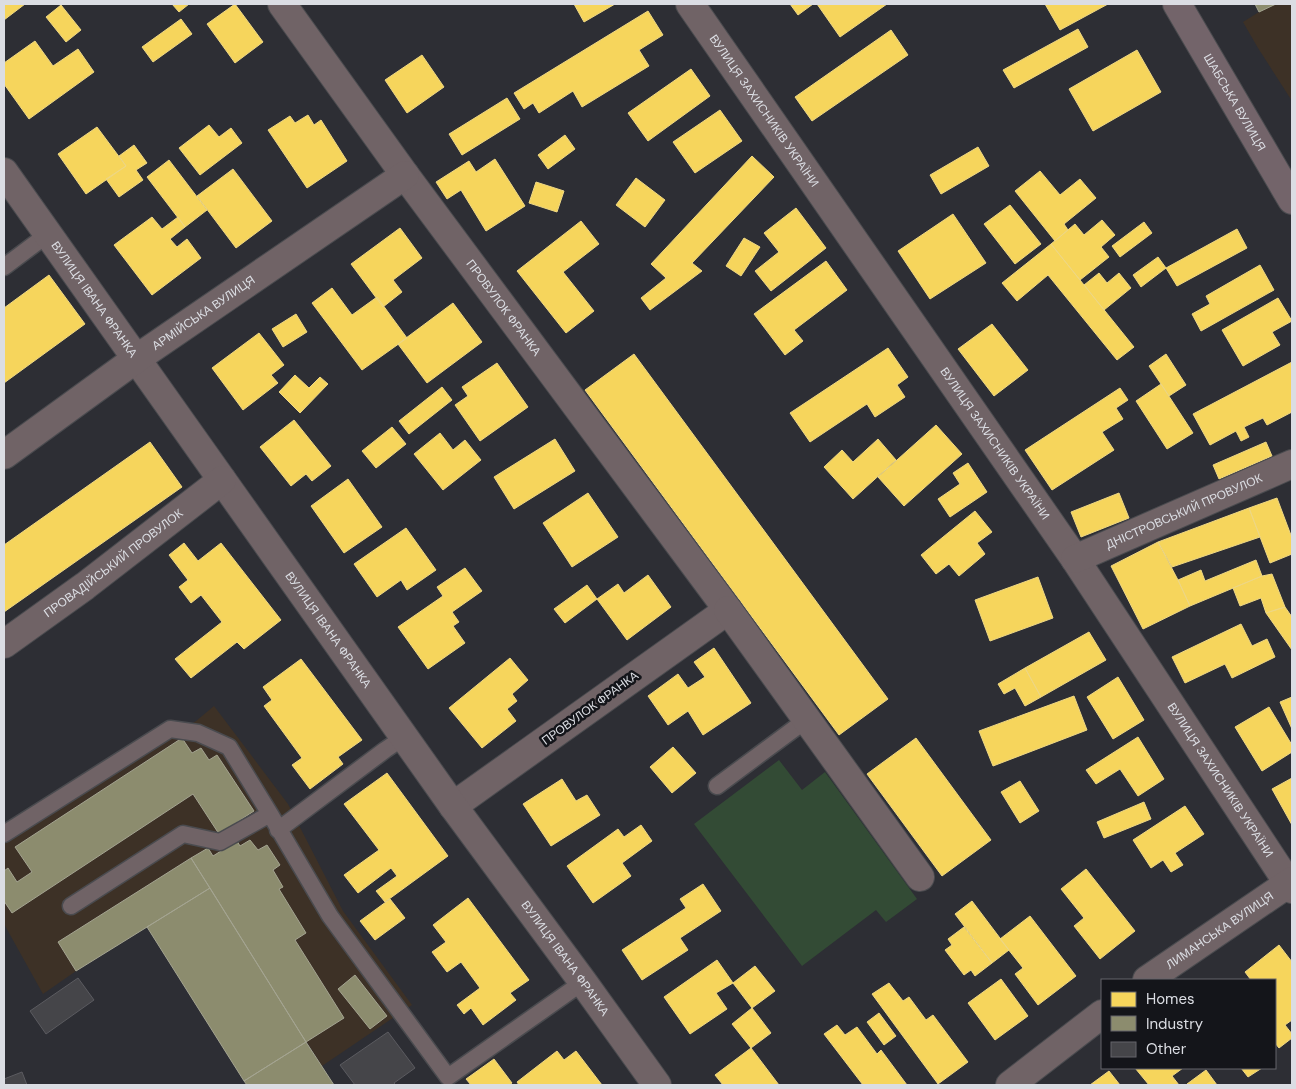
<svg xmlns="http://www.w3.org/2000/svg" width="1296" height="1089" font-family="'DM Sans',sans-serif">
<rect width="100%" height="100%" fill="#2d2e34"/>
<path fill="#3d3126" d="M1255,4H1292V101L1258,48L1243,22L1259,12Z
M214,706L288,804L343,911L412,1005L322,1066L209,888L76,971L43,994L4,924V843L196,721Z"/>
<path fill="#334b35" d="M779,760L802,790L825,772L917,899L886,922L876,910L802,966L694,824Z"/>
<path fill="#f6d55c" stroke="#eed784" d="M4,4H25L4,20Z
M172,4H189L179,12Z
M235,4L263,42L235,63L207,24Z
M574,4H615L584,22Z
M790,4H813L798,15Z
M817,4H887L840,37Z
M1045,4H1108L1060,30Z
M61,5L81,30L66,42L46,17Z
M648,11L663,35L639,50L649,66L582,107L573,91L539,113L533,103L524,109L514,93Z
M181,19L192,34L153,62L142,47Z
M1078,29L1088,47L1014,88L1003,70Z
M891,30L908,55L812,121L795,97Z
M35,41L53,66L78,49L94,72L29,119L4,84V63Z
M1137,50L1161,92L1093,131L1069,89Z
M422,55L444,87L407,113L385,80Z
M691,69L710,96L648,141L628,113Z
M507,98L520,119L462,155L449,134Z
M720,110L742,141L695,173L673,142Z
M308,115L314,125L321,120L347,161L307,188L268,130L290,116L295,123Z
M209,125L219,137L231,128L242,143L200,175L179,148Z
M97,127L126,166L86,194L58,154Z
M565,135L575,149L548,169L538,155Z
M134,145L147,163L136,170L143,180L119,197L106,179L126,166L119,156Z
M978,147L989,166L941,194L930,175Z
M752,156L774,177L692,263L702,271L650,310L641,298L666,278L651,264Z
M495,159L525,206L486,231L461,190L447,199L436,182L469,161L476,172Z
M169,160L207,210L185,227L147,177Z
M233,169L272,221L236,248L197,196Z
M1040,171L1060,195L1080,179L1096,198L1064,224L1068,230L1055,241L1015,191Z
M636,178L665,200L645,227L616,205Z
M536,182L564,191L557,212L529,203Z
M1010,205L1041,244L1015,264L984,224Z
M796,208L826,248L771,291L755,271L779,252L764,233Z
M953,214L986,263L930,299L898,251Z
M152,217L162,229L178,217L185,227L170,239L177,247L187,239L201,258L152,295L114,245Z
M1102,220L1115,235L1101,247L1109,257L1080,280L1051,244L1075,224L1084,235Z
M581,221L599,244L563,272L594,311L566,333L517,271Z
M1144,222L1152,233L1120,257L1112,246Z
M400,228L422,258L393,280L402,292L383,307L351,264Z
M1237,229L1247,248L1177,286L1166,268Z
M744,238L760,247L741,276L726,266Z
M1051,244L1134,347L1117,360L1048,275L1017,301L1002,283Z
M1158,257L1166,268L1141,287L1133,275Z
M826,261L847,290L794,330L803,341L785,355L754,314Z
M1260,265L1274,290L1201,331L1192,314L1210,304L1206,296Z
M1099,273L1107,283L1119,273L1131,288L1104,310L1084,285Z
M49,275L85,324L4,383V308Z
M332,288L352,315L377,297L407,338L362,370L312,303Z
M1278,298L1292,321L1272,332L1280,345L1243,366L1222,330Z
M453,303L482,342L427,383L398,344Z
M296,314L307,332L283,347L272,329Z
M992,324L1028,370L994,396L958,349Z
M259,333L284,365L271,375L278,383L243,410L212,368Z
M888,348L908,377L897,385L905,397L875,417L867,404L810,442L790,413Z
M634,354L888,699L839,735L585,390Z
M1166,354L1186,385L1169,396L1149,366Z
M1292,362V412L1267,425L1263,418L1244,427L1249,437L1241,441L1236,431L1210,445L1193,414Z
M497,363L528,407L480,441L455,405L468,396L462,387Z
M295,375L309,388L320,377L328,384L300,413L279,392Z
M1161,384L1193,433L1167,449L1136,401Z
M442,387L452,400L409,434L399,421Z
M1120,388L1128,400L1116,408L1123,419L1102,432L1114,450L1052,490L1025,450Z
M294,420L331,466L312,481L306,474L291,486L260,447Z
M936,425L962,454L904,506L878,477Z
M392,427L406,444L376,468L362,451Z
M440,433L453,450L465,440L481,460L443,490L414,454Z
M555,439L575,471L514,509L494,477Z
M878,439L896,460L853,499L824,467L842,450L853,462Z
M150,442L182,487L4,612V545Z
M1266,442L1272,456L1219,479L1213,465Z
M968,463L987,492L950,517L938,499L960,484L953,473Z
M348,479L382,527L344,553L311,506Z
M588,493L618,537L572,567L543,523Z
M1119,493L1129,518L1081,537L1071,512Z
M1277,498L1292,538V554L1270,563L1249,508Z
M1249,508L1260,537L1172,567L1158,542Z
M975,511L992,532L977,543L985,554L959,576L949,564L936,574L921,555Z
M406,528L436,570L407,590L401,580L377,597L354,564Z
M1158,542L1178,580L1190,606L1143,629L1111,566Z
M184,543L198,561L221,543L281,620L244,649L237,642L191,678L175,659L222,622L201,595L191,603L179,587L188,580L169,555Z
M1256,560L1262,576L1190,606L1178,580L1201,570L1205,581Z
M465,568L482,591L452,612L459,622L453,626L465,643L428,669L398,627L443,596L437,587Z
M1272,574L1285,607L1266,613L1261,598L1240,606L1233,588L1262,576Z
M648,575L671,607L627,640L597,599L618,584L624,593Z
M1038,577L1053,618L990,641L975,600Z
M587,585L597,599L565,623L554,609Z
M1285,607L1292,617V650L1266,613Z
M1241,624L1252,646L1267,639L1275,657L1232,678L1225,664L1185,683L1172,657Z
M1089,632L1106,660L1041,697L1025,668Z
M714,648L751,703L703,735L688,711L668,725L648,696L678,674L688,688L705,677L694,662Z
M510,658L528,680L512,694L517,701L507,709L516,721L482,748L449,708Z
M301,659L362,740L338,757L343,764L310,789L292,765L302,758L264,706L272,700L263,687Z
M1025,668L1041,697L1025,706L1015,688L1004,694L998,684Z
M1118,677L1144,720L1113,739L1087,697Z
M1074,696L1087,730L993,766L979,731Z
M1292,697V729L1280,702Z
M1269,707L1292,745V752L1262,771L1235,727Z
M1138,737L1164,779L1138,796L1120,769L1096,784L1086,770Z
M916,738L991,840L942,876L867,774Z
M673,747L696,773L672,793L650,767Z
M387,773L448,856L385,902L376,891L397,876L391,868L358,893L344,875L379,850L344,804Z
M1292,778V825L1272,789Z
M562,779L576,801L587,795L600,815L551,846L523,804Z
M1020,781L1039,811L1020,823L1001,792Z
M1144,802L1151,819L1104,838L1097,822Z
M1185,806L1204,834L1175,853L1183,865L1171,872L1163,860L1151,868L1133,840Z
M641,825L652,841L622,863L631,876L593,903L567,866L618,829L624,837Z
M1086,869L1135,931L1100,959L1074,926L1084,918L1061,889Z
M703,884L721,911L680,938L688,950L642,980L622,950L686,908L680,899Z
M468,898L529,980L510,993L516,1000L483,1025L471,1008L464,1014L457,1005L480,988L461,962L447,972L432,952L446,942L433,925Z
M390,899L405,918L375,940L360,921Z
M972,901L1009,950L992,963L955,914Z
M1030,916L1076,976L1038,1005L1015,974L1023,968L1000,939Z
M964,927L992,963L975,976L971,970L964,975L945,950L952,945L948,939Z
M1279,945L1292,962V1020L1285,1025L1292,1034V1038L1279,1048L1275,1043V980H1251L1245,972Z
M717,960L733,983L716,993L727,1009L690,1034L664,997Z
M755,966L775,991L752,1008L733,983Z
M1001,979L1028,1016L995,1040L968,1003Z
M889,983L903,1001L909,997L926,1020L933,1015L968,1062L938,1084L872,994Z
M752,1008L771,1033L751,1048L732,1024Z
M879,1013L896,1036L884,1045L867,1022Z
M837,1025L845,1035L857,1027L877,1054L881,1050L907,1085H863L824,1034Z
M751,1048L779,1085H723L715,1075Z
M557,1051L564,1060L576,1051L602,1085H519L517,1082Z
M494,1059L512,1083L509,1085H471L466,1079Z
M1135,1068H1183L1172,1076L1179,1085H1149Z
M1241,1068H1262L1248,1077Z
M1206,1070L1217,1085H1189L1187,1084Z
M1109,1071L1120,1085H1090Z"/>
<path fill="#8c8c6e" stroke="#a4a491" d="M1255,4H1276L1259,12Z
M182,738L192,753L201,748L209,760L217,755L254,811L219,834L193,794L12,913L4,901V871L8,868L17,882L32,872L15,847Z
M250,840L258,850L267,845L280,865L273,870L283,887L279,889L306,933L295,940L344,1018L306,1042L191,858L208,848L213,856L237,841L240,846Z
M191,858L210,888L76,971L58,942Z
M210,888L306,1042L244,1081L147,927Z
M355,975L387,1016L370,1029L338,989Z
M306,1042L334,1085H247L244,1081Z"/>
<path fill="#454549" stroke="#5b5b60" d="M78,978L94,1000L46,1034L30,1011Z
M388,1032L415,1068L394,1083L396,1085H355L340,1065Z
M22,1072L27,1085H4V1079Z"/>
<g fill="none" stroke-linecap="round" stroke-linejoin="round">
<g stroke="#4a4b4f" stroke-width="19">
<path id="service" d="M4,267L48,234
M717,786L806,720
M278,830L385,750L404,737
M4,834L170,729L198,733L229,747L270,814L330,916L448,1077L583,982
M71,906L183,834L220,842L270,814"/>
</g>
<g stroke="#4a4b4f" stroke-width="30">
<g id="minor">
<path id="s1" d="M282,4L405,175L728,610L453,806"/>
<path id="s2" d="M690,4L1075,559L1292,889"/>
<path id="s3" d="M4,172L453,806L583,982L657,1085"/>
<path id="s4" d="M4,455L136,359L405,175"/>
<path id="s5" d="M1075,559L1292,464"/>
<path d="M728,610L920,877"/>
<path id="s6" d="M4,644L85,586L222,480"/>
<path id="s7" d="M1147,980L1292,881"/>
<path d="M1010,1085L1102,1014"/>
</g>
</g>
<g stroke="#4a4b4f" stroke-width="30">
<g id="secondary">
<path id="s8" d="M1177,4L1292,200"/>
</g>
</g>
<use href="#service" stroke="#706366" stroke-width="16"/>
<use href="#minor" stroke="#706366" stroke-width="28"/>
<use href="#secondary" stroke="#73646a" stroke-width="28"/>
</g>
<g text-anchor="middle" dominant-baseline="central" stroke-width="5" stroke-linejoin="round" paint-order="stroke">
<g font-size="12" fill="#dbdde3" stroke="#14151a">
<text stroke="none"><textPath href="#s8" startOffset="114">ШАБСЬКА ВУЛИЦЯ</textPath></text>
<text stroke="none"><textPath href="#s2" startOffset="130">ВУЛИЦЯ ЗАХИСНИКІВ УКРАЇНИ</textPath></text>
<text stroke="none"><textPath href="#s3" startOffset="156">ВУЛИЦЯ ІВАНА ФРАНКА</textPath></text>
<text stroke="none"><textPath href="#s1" startOffset="376">ПРОВУЛОК ФРАНКА</textPath></text>
<text stroke="none"><textPath href="#s4" startOffset="245">АРМІЙСЬКА ВУЛИЦЯ</textPath></text>
<text stroke="none"><textPath href="#s2" startOffset="535">ВУЛИЦЯ ЗАХИСНИКІВ УКРАЇНИ</textPath></text>
<text stroke="none"><textPath href="#s5" startOffset="119">ДНІСТРОВСЬКИЙ ПРОВУЛОК</textPath></text>
<text stroke="none"><textPath href="#s6" startOffset="136">ПРОВАДІЙСЬКИЙ ПРОВУЛОК</textPath></text>
<text stroke="none"><textPath href="#s3" startOffset="561">ВУЛИЦЯ ІВАНА ФРАНКА</textPath></text>
<text transform="translate(590 708) rotate(-36)">ПРОВУЛОК ФРАНКА</text>
<text stroke="none"><textPath href="#s2" startOffset="940">ВУЛИЦЯ ЗАХИСНИКІВ УКРАЇНИ</textPath></text>
<text stroke="none"><textPath href="#s7" startOffset="88">ЛИМАНСЬКА ВУЛИЦЯ</textPath></text>
<text stroke="none"><textPath href="#s3" startOffset="966">ВУЛИЦЯ ІВАНА ФРАНКА</textPath></text>
</g>
</g>
<rect width="1296" height="1089" fill="none" stroke="#dbdde3" stroke-width="10"/>
<rect x="1101" y="979" width="175" height="90" fill="#14151a" stroke="#64656a"/>
<rect x="1111" y="992" width="25" height="15" fill="#f6d55c" stroke="#64656a"/>
<text x="1146" y="1004" font-size="15" fill="#dbdde3">Homes</text>
<rect x="1111" y="1016" width="25" height="15" fill="#8c8c6e" stroke="#64656a"/>
<text x="1146" y="1029" font-size="15" fill="#dbdde3">Industry</text>
<rect x="1111" y="1042" width="25" height="15" fill="#454549" stroke="#64656a"/>
<text x="1146" y="1054" font-size="15" fill="#dbdde3">Other</text>
</svg>
